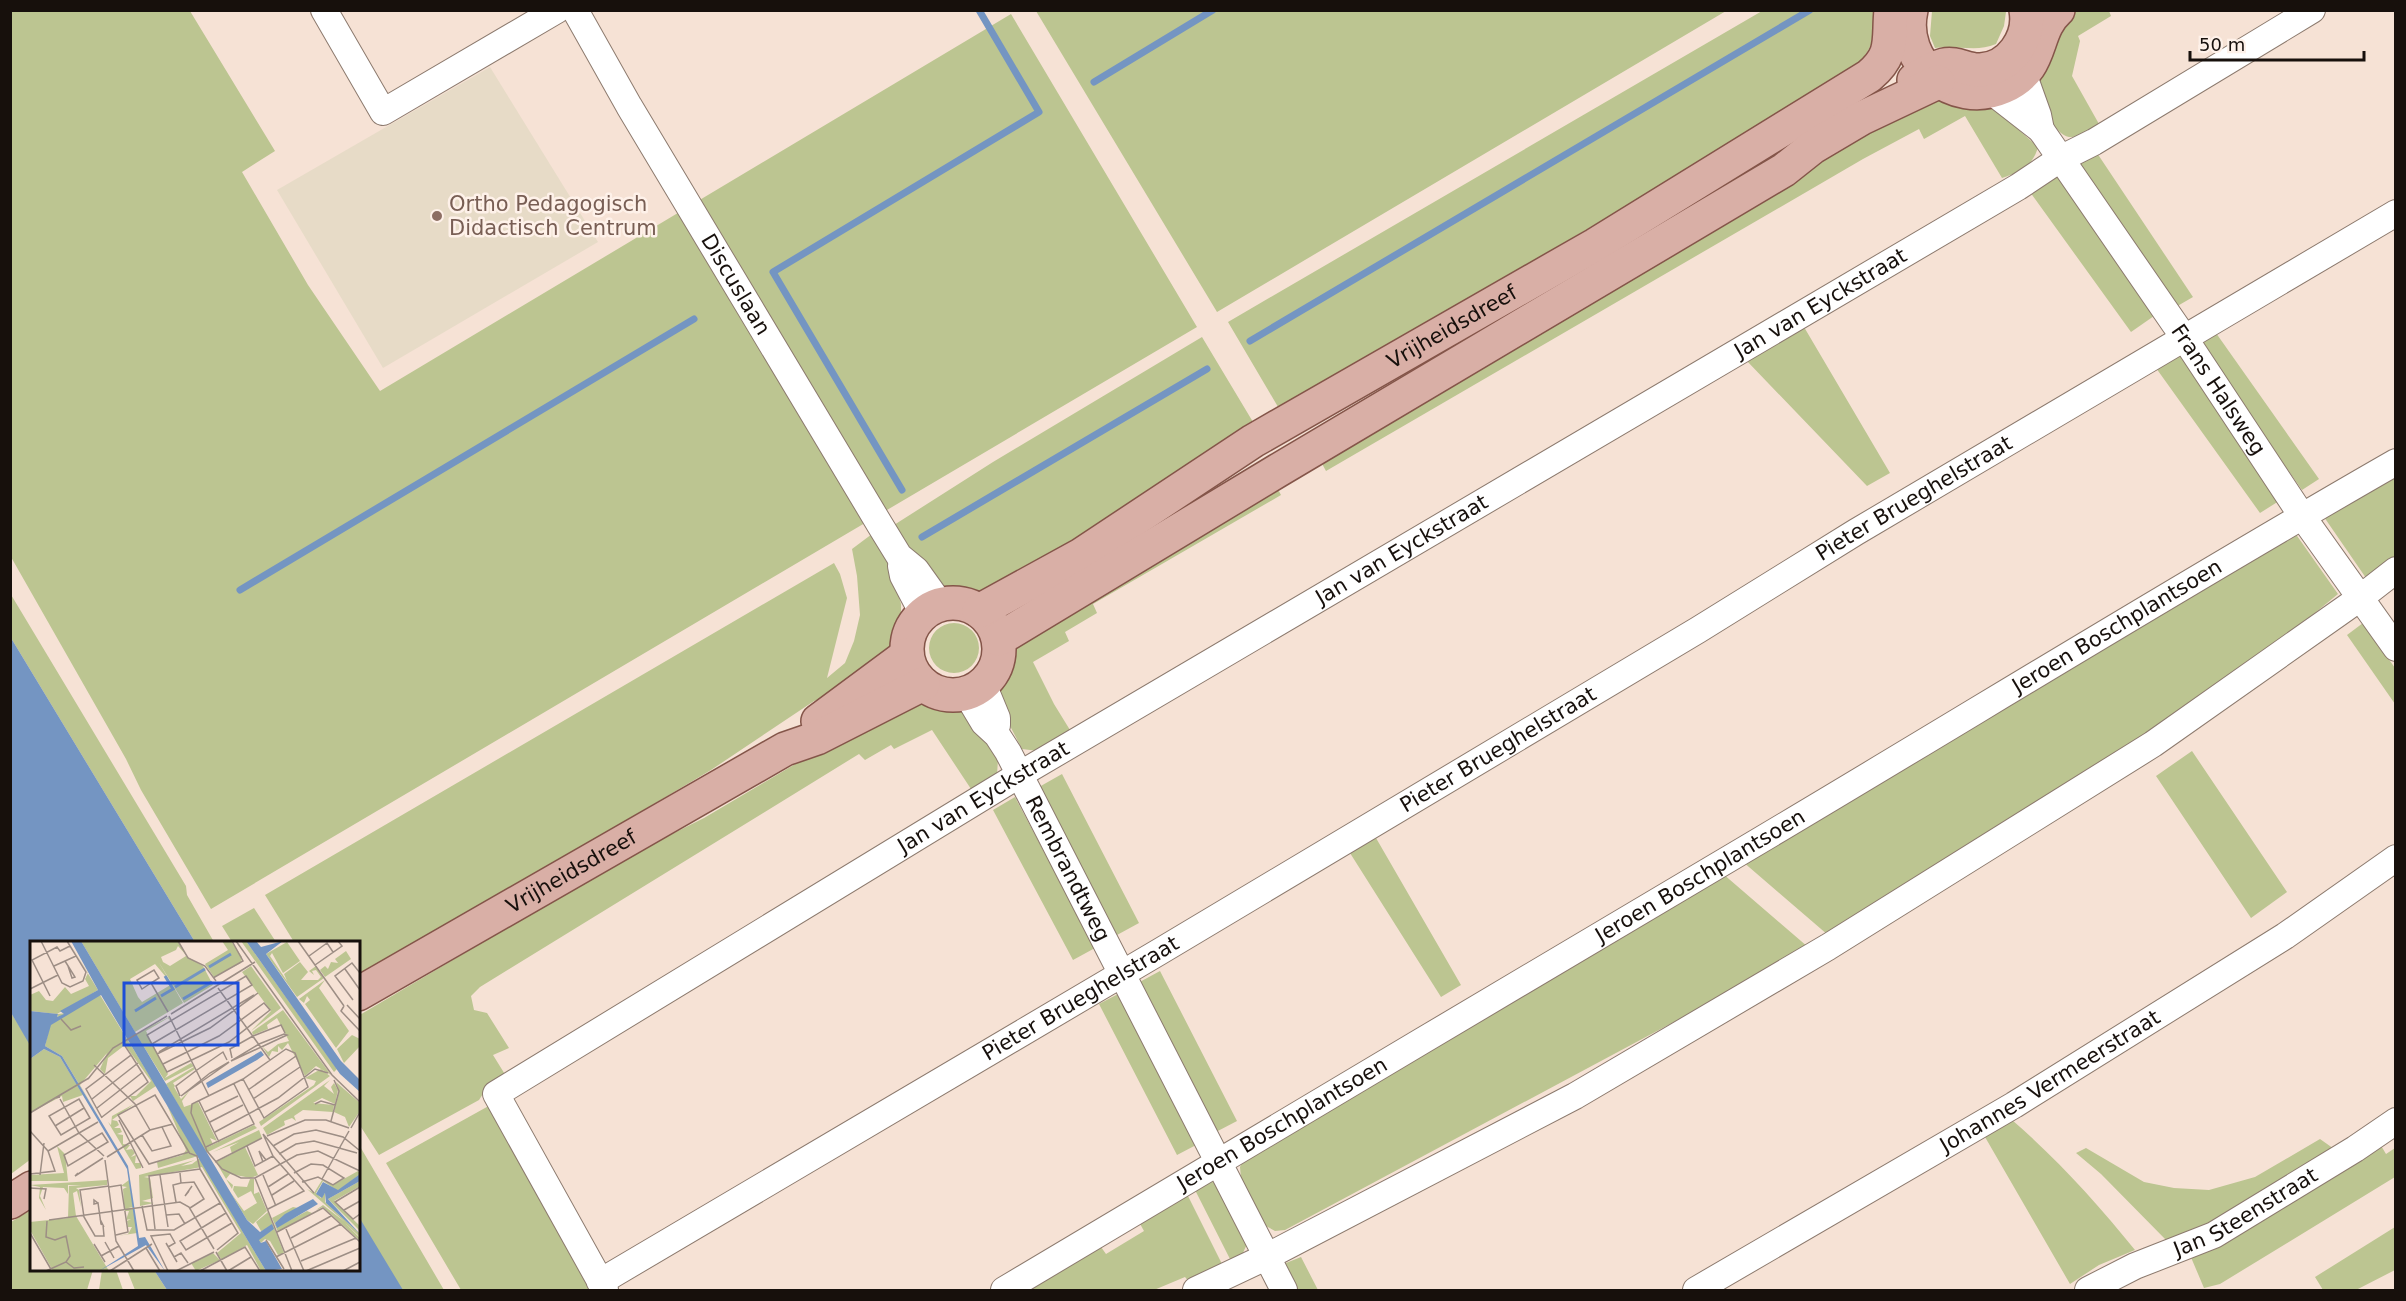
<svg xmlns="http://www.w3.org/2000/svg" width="2406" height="1301" font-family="'DejaVu Sans',sans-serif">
<rect width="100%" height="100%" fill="#f6e2d5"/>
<path fill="#e7dbc7" d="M490,67L598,242L383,368L277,190Z"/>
<path fill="#bcc591" d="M1994,10L2006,12L2004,26L1996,44C1975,53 1956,44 1935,48L1930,36L1932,11Z
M10,11H190L275,151L242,172L308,285L380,391L1011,14L1197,327L211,909L141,790L126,759L11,557Z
M1036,11H1726L1217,312Z
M1762,11H1881C1878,39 1865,57 1848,79L1651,191L1281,412L1228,322Z
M2074,11H2109L2111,16L2078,36L2080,41L2072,76L2099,124C2090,130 2080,138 2069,137C2054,135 2033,94 2036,80C2042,54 2059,32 2074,11Z
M1922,96L1989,103L2038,147C2033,166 2020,172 2002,178L1965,116L1924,139L1919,129L1863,159L1326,471L1320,460Z
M2095,150L2193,297L2174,308L2072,165Z
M2057,175L2154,316L2131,332L2030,192Z
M1804,327L1890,473L1867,486L1746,360Z
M2216,333L2319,479L2302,490L2199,344Z
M1202,337L1256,427L1124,517L982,594C976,594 969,596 963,594C932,588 911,549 894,525L993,462Z
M2179,353L2279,501L2260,513L2156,368Z
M2395,474V556L2366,578L2324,517Z
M1273,480L1281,495L1093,604L1097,613L1065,632L1069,641L1033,662L1054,704L1070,730L1038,751L1022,749L999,705L998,693L1010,649Z
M2295,533L2338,594L2265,654L2072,782L1828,935L1742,861Z
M872,534L882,550L893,577L901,604V617L890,651L835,694L814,701L711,770L359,979L358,942H294L265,895L834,563L840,574L847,598L827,678L845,663L854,641L860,615L857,576L852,549Z
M10,593L186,886L187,895L214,942H195L11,638Z
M2363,623L2395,668V704L2347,635Z
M929 648a25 25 0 1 1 50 0a25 25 0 1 1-50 0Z
M920,695L961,709L981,729L998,759L997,775L971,789L932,730L894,749L891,745L865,760L859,754L480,987L471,996L474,1010L487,1013L509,1048L493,1055L506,1076L488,1086L479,1100L379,1155L359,1124L358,1016L634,853L704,818L885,711Z
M2192,751L2287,892L2251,918L2156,776Z
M1062,774L1139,923L1117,935L1039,787Z
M1015,797L1095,948L1073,960L993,810Z
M1376,838L1461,985L1441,997L1350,853Z
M1722,873L1808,947L1728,993L1285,1230L1275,1231L1266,1226L1241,1178L1240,1167L1245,1156Z
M254,908L276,942H232L222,926Z
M1160,971L1237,1121L1214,1133L1136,984Z
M1120,993L1198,1144L1177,1155L1099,1004Z
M10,1011L32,1047L31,1159L11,1174Z
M494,1103L595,1290H461L386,1163Z
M2012,1120C2058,1160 2097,1203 2135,1250L2099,1265L2070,1284L1985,1137Z
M2320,1139L2337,1151L2203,1232L2167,1241L2101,1174L2076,1153L2086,1148L2144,1182L2174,1188L2209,1190L2255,1177Z
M358,1143L444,1290H401L359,1219Z
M2380,1144L2386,1154L2395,1148V1177L2220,1284L2204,1288L2190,1255Z
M1209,1181L1216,1183L1247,1244L1242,1255L1230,1259L1194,1188Z
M1186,1192L1223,1266L1190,1283L1185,1277L1154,1290H1025L1101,1247L1106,1254L1144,1231L1139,1222Z
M31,1210L32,1270H93L87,1290H11V1222Z
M2395,1227V1270L2356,1290H2323L2315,1277Z
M1301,1257L1318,1290H1293L1281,1265Z
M102,1270H116L123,1290H99Z
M127,1270H154L167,1290H135Z"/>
<path fill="#7495c2" d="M11,638L195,942H32L31,1047L10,1011Z
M359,1217L403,1290H167L154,1270H358Z"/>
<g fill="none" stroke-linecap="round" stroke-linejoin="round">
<path stroke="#7495c2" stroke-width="7" d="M1094,82L1213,10
M1250,341L1810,10
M902,490L773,272L1039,112L979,10
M922,537L1207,369
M240,590L694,319"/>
<g stroke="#8c7a6e" stroke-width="28">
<g id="minor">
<path d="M324,10L383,112L557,10"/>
<path id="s1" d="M575,10L629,106L880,525L899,556L916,570L941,605"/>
<path d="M2023,73L2038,115L2041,130"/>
<path id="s2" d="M1991,91L2041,130L2185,339L2302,516L2396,648"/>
<path d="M901,566L903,576L923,614"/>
<path d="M983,684L997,718V725"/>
<path id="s3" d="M966,693L984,723L997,735L1008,752L1284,1290"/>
<path id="s4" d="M600,1282L1159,952L1698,630L1856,532L2396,213"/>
<path id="s5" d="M605,1290L496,1094L1019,775L2018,187L2060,159L2094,142L2312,10"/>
<path id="s6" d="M1004,1290C1254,1139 1508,991 1759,841C1971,715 2181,585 2396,462"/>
<path d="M1196,1290L1268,1256L1575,1096L1828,947L2153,744L2360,598L2396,570"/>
<path id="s7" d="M1696,1290L2014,1105L2285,936L2396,858"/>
<path id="s8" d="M2088,1290L2135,1266L2214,1235L2355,1149L2396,1121"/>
</g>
</g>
<g stroke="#845549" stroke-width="36">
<g id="major">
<path d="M1911,10C1899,63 1953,109 2003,87C2046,68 2032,33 2058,10"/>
<path d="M1914,80C1923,74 1933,68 1944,65C1956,62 1968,71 1980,70C2010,69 2031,38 2026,10"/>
<circle cx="953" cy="649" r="46"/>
<path id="s9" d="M979,611L1081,555L1253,441L1595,245L1869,76C1895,54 1888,40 1891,10"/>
<path d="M999,639L1277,471L1784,170L1813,147L1862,118L1938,82"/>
<path d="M818,721L907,655"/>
<path id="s10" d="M358,994L785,749L817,738L923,684"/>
<path d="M10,1202L32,1188"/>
</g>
</g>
<use href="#minor" stroke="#fff" stroke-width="26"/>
<use href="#major" stroke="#d9afa6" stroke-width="33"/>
</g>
<circle fill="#8d6e63" stroke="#fef1e9" stroke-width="2" cx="437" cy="216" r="6"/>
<g text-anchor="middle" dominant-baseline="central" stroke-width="5" stroke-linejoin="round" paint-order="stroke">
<g font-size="21" fill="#785e54" stroke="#fef1e9" text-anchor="start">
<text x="449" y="204">Ortho Pedagogisch<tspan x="449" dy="24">Didactisch Centrum</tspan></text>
</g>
<g font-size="21" fill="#17100c" stroke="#fef1e9">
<text stroke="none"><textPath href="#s1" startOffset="318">Discuslaan</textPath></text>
<text stroke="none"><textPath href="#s5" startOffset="1767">Jan van Eyckstraat</textPath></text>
<text stroke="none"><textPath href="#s9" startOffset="552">Vrijheidsdreef</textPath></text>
<text stroke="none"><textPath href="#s2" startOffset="378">Frans Halsweg</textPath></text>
<text stroke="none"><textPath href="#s4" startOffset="1530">Pieter Brueghelstraat</textPath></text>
<text stroke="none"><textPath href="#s5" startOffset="1281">Jan van Eyckstraat</textPath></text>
<text stroke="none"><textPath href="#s6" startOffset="1296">Jeroen Boschplantsoen</textPath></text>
<text stroke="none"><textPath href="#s4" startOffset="1044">Pieter Brueghelstraat</textPath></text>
<text stroke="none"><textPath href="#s5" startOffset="795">Jan van Eyckstraat</textPath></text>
<text stroke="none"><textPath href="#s3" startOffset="204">Rembrandtweg</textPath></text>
<text stroke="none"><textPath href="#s10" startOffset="246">Vrijheidsdreef</textPath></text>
<text stroke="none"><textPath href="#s6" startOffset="810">Jeroen Boschplantsoen</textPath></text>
<text stroke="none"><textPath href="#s4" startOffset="558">Pieter Brueghelstraat</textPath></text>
<text stroke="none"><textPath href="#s7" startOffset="411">Johannes Vermeerstraat</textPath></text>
<text stroke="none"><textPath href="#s6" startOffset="324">Jeroen Boschplantsoen</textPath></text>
<text stroke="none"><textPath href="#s8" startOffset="176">Jan Steenstraat</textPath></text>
</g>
</g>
<g transform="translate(30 941)">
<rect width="330" height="330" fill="#f6e2d5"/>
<path d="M38,0L68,49L27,73L0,70V54L9,50L16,59L23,60L35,46L41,53L59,45L55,38L58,32ZM51,0H149L156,14L148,5L146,9L131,16L133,21L140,25L156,15L173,25L183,44L154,62L128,20L141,42L125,23L100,38L108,56L112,61L142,43L153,62L105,91ZM192,0H201L212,16L211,22L184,36L175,23L198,9ZM211,0H216L307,128L304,131ZM257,1L270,20L253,32L242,12L240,15L257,40L254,33L270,21L278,31L271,39H288L291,36L286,29L282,30L284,34L279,30L286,25L294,37L267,56L236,13ZM316,10L321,18L295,36L290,29L295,25L298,28L301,21L308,22L305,18ZM221,25L251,67L221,90L241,70L212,31ZM295,39L289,47L319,90L306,107L275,63L280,59L277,55L274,62L269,58ZM70,54L126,145L103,160L100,155H106L121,140L95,104L78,117L75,133L70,128L77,112L50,144L70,178L32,115L15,105L20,84L32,75L27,76L28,73L37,72ZM253,69L301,134L286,125L275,135L258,102L252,109L248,105V111L242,110L239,116L232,105L238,111L248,103L259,100L247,77L237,84L238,88L223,94L222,91ZM139,76L140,80L138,77L116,90L138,133L135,137L161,122L164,125L135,140L106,93ZM322,94L330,98V105L314,122L307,108ZM14,108L30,116L53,154L33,161L32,155L0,172V118ZM164,126L165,128L143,142L145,145L149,142L144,146L151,158L160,149L152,160L154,166L168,161L187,200L180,197L183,203L176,207L224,184L227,187L176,212L136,143ZM291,128L300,135L231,185L229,181L284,144L286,140L275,137ZM300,139L294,145L304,153L301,146L304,142L308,149L305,163L292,157L283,162L304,164L303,171L273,169L264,175L266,180L262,177L254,180L255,184L237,194L233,187ZM306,141L330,162V170L319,186L315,176L304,171L309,150ZM104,163L82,179L87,180L89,184L84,187H90L92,191L87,193L93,194V203L100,204L96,209L102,208L105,212L101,216L106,214L105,222H111V227L106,228L78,181L81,184L82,175ZM137,164L168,215L128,227L127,221L153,214L156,209ZM229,189L232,197L215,206L228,234L221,237L200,233L196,238L203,244L202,248L186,221L202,213L200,206L209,201L183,211ZM27,205L35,213L38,240H0V234L34,232ZM170,217L214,293L236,330H231L217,304L192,319L187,312L211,292L172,226L114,236L120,237L123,257L112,260L124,262L110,265L109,234L165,219L151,225L162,223ZM328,230L330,233L308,250L293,240L286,252L291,257L295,252V261L330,293V296L315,282L330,297V300L293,266L286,269L293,264L315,281L277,248L284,252L292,239L303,244ZM220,238H224V253L229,251L237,270L223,283L217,279L201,252L214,270L227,262L221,250L208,257L203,249L204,245L217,246ZM77,239V244L46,247L49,249L51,266L47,250L43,252L46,275L79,330H23L0,289V281L38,277L39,245L52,244H38V253L34,247L13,246L10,255L16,269L9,257L10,246L0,244ZM99,239L103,266L98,267H103L107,292L87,295L98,293L102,286H98L97,280L101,278L96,279L99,270H95L94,264L93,248L97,246L91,245ZM330,240V245L304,260L330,285V290L298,258ZM263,266L268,267L245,282L247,286L277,270L282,272L248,291L242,277ZM238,271L254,312L248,314L240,300L235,298L231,302L228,298L244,288L231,290L226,281ZM183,312L190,319L166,330L161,322Z" fill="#bcc591"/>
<path d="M41,0H51L217,279L230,291L242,283L244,288L229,299L231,302L236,300L252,328L236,330L71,54L21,84L15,105L32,115L98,225L109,297L115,296L135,330L116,304L69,330L108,305L97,228L30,116L14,108L0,118V70L28,73L27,76L34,73L30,70L68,49ZM216,0H226L231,6L253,0L236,13L311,120L330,139V151L310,133ZM231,110L234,114L227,119L178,147L176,142ZM330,233V240L298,258L330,293L296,262L295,252L292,257L286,253L293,241L308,249ZM283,258L288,263L247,287L245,282L255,273Z" fill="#7495c2"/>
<path fill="none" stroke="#7495c2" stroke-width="3" d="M179,26L201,13M145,46L175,28M131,55L143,48L135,35M153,58L182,41M105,70L126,57"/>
<path fill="none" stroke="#9d8e85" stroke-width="1.5" d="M11,0L32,42L40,46L53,40L56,31L37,0M148,0L158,17L175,25L186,40M206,0L302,134L330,161M268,0L314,65M279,15L297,2L303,11M35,20L45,36L42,37L38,25M285,24L312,5L308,0M24,25L46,15M315,28L330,49M183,37L213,20L202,0M121,42L112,48L107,39L124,29L129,37L121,42L138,71M188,47L240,119M0,48L28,34M20,55L2,19L27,6L30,10L40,5M323,59L305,35L322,22L330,32M317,64L330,78M314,65L311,70L330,90M141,73L225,21M139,75L179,155M31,78L41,89L51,85M254,93L257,94L201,120L229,103ZM122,103L222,44L216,35L117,94L137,131L199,101L240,69L234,62L189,95L133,123M129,111L224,54M127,113L180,87L228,52M202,117L200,108L223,95L251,84L255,92M199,121L198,122L151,155L180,132ZM64,124L105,163L120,189M58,138L83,107L137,75M213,138L234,177L278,146L265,112L256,108L213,138L162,163L161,172L177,210L192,228L211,237H225L267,214L288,210L330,230M218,149L266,115M125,154L159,211L119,223L88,174ZM150,155L146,145L167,129L193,111L197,119M30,156L25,157L59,137M30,158L49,192L74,215M49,158L60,177L31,194L19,175ZM62,158L108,122M223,158L270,126M169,160L189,201M285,163L291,160L305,164M67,167L113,131M175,171L208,155M0,172L25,157M72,176L118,141L101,114M72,177L56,148L101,114L95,105M89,179L113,227M301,180L309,150L304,139M180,181L213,164M25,185L54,167M321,187L330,171M0,190L18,210L25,230L0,233M185,191L248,157L285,128L298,132M72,192L78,201L38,225L34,214ZM233,193L243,215L274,250L238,268M233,193L284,252M112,194L122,210L141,205L132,186M237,195L275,179H296L319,187M217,205L225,225L243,215M243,205L264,193L286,189L313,196L329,209M176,206L224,183L204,143M18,210L68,181M159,212L167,215L170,228M249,213L266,203L284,200L327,212M77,216L120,189L143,183M75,219L86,300L104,330M185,221L232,197M233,221L229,210L236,219M170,228L208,292L187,309M48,232L45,235L73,217M150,232L151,242L164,241L174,258L160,267M264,232L281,223L293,224L314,237L303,244L288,236L272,241M10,234L14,202M130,234L138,286M233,234L246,265M225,237L262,330M292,238L319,190M79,246L91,244L98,291L86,294M238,246L258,233M330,246L305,261L323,278L330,273M0,247L16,248L14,258M159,250L155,255L162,245M242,254L264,240M146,261L143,244L151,242M68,262L64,259V263L68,262L71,283L73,284L70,278M112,265L117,289H144L190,262M314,269L330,260M196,272L150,300L156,309L202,282M136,274L149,273L155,283M19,279L150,261L159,266L184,308M73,284L74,295H65L54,276L50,249L79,245M125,288L119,235L170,228M256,288L274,330M247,291L293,267L330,301M0,292L22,330M261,297L301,275M236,299L254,328M75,301L84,317M136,302L147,321M64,303L75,321M116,307L130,330M186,311L197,330M71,315L89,305M144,316L151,312L158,322M246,316L311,283M271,320L326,297M36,321L44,327L54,326M16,330L36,321L40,315L36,295L25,299L16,296L17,280M80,330L122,303M138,330L121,295L140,293L145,302L138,306M146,330L184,311M170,330L215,306L230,330M198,330L221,316M276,330L330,307M313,330L330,321"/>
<path fill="#1d4ed8" fill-opacity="0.15" stroke="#1d4ed8" stroke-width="3" d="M94,42H208V104H94Z"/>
<rect width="330" height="330" fill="none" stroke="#17100c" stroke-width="3"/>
</g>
<rect width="2406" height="1301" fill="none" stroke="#17100c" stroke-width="24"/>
<path d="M2190 51v9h174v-9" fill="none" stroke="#17100c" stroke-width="3"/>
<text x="2199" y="51" font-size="18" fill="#17100c" stroke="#fef1e9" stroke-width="4.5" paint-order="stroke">50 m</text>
</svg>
